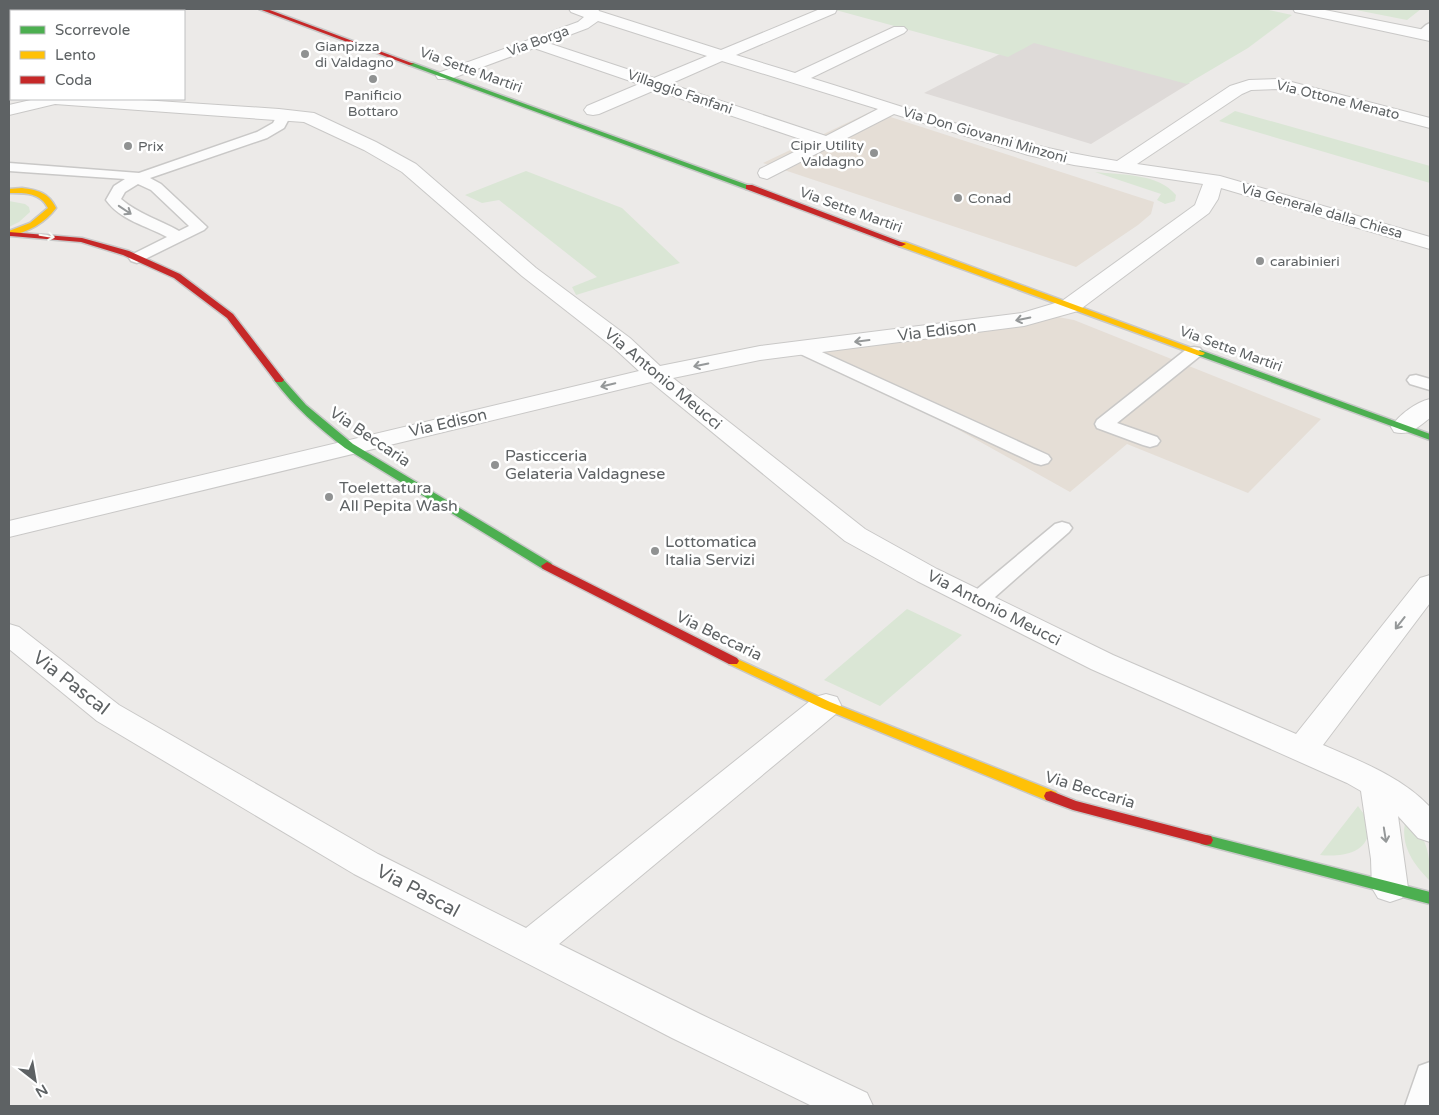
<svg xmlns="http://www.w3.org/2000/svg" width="1439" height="1115" font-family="'Varela Round',sans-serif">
<rect width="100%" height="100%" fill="#eceae8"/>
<path fill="#e5ded6" d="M9,9H154L151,11H11V79H9Z
M872,111L1154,202L1151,214L1138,225L1076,267L763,163Z
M1058,317L1074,320L1321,419L1248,493L1127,444L1070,492L932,415L819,363V342Z"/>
<path fill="#dedad8" d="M1029,39L1190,83L1091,144L924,93Z"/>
<path fill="#dae6d5" d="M832,9H1264L1292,15L1248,48L1187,84L1034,43L1008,57Z
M1351,9H1421L1407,20Z
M1235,111L1430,166V183L1219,121Z
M526,171L622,208L680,263L576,295L572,287L597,277L499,200L482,203L465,195Z
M1095,172C1121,175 1158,173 1176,195L1175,201L1165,204L1157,200L1161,194Z
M9,201L25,204L29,207L30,212L19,222L9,227Z
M907,609L962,635L880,706L824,680Z
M1358,806C1363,813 1371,822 1369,831C1366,855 1338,857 1320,855Z
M1406,819C1428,837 1430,854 1430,881C1413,864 1399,844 1406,819Z"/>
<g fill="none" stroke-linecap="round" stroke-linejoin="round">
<g stroke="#c9c8c7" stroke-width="3">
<path id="lane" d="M127,9H139L137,11H125Z
M1430,23V33L1426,37H1418L1416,34L1426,25Z
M11,65V73L9,74V66Z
M284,111L291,115L284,128L267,138L150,178L161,184L207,227L204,230L137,263L131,261L129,258L131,255L167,237C147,226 120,220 106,200L114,186L125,179L9,171V163L139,173L257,132L273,123L279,112ZM138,184L151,190L189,226L179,231C160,220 138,214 121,199L125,192Z
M802,343L1048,455L1051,459L1048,463L1041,465L1034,463L796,352L793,348L796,344Z
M1194,347L1200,348L1203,352L1200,356L1117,423L1157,437L1160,441L1157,445L1150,447L1143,445L1097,428L1095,424L1097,420L1188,348Z
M1416,375L1430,379V390L1410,384L1407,380L1410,376Z
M1062,522L1069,524L1072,528L1069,532L986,605L978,607L970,605L967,600L970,595L1055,524Z
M1430,1062V1106H1405L1419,1066Z"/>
</g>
<g stroke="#c9c8c7" stroke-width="2">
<path id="street" d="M569,9H598L599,11L721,50L820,9H837L835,13L736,55L795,73L894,27H904L907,30L904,33L811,78C912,109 1012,146 1117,161L1230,86L1249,80L1280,79L1430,118V128L1280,89L1251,90L1242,94L1137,164L1220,176L1430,237V249L1221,188L1218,199L1209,213L1078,311L1024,326L760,360L673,378L865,529L937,569L1113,655L1296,734L1420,578L1430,575V603L1323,745C1360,761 1402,777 1430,807V842L1418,838L1398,816L1408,888L1402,898L1390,902L1378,898L1372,888L1371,859L1361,791L1347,783L1091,669L917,581L845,541L651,382L9,537V521L639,371L614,348L522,276L402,172L364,150L304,122L55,104L9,115V105L35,99H127L279,109L314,113L376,142L416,164L536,268L630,338L660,366L760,346L1022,313L1062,301L1195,205L1203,184L1074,165L1028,155L894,114L767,179L760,177L758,173L760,169L812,143L655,90L599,114L593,115L587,114L584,110L587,106L639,84L534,48L450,79H438L436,76L438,73L578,22L584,17L571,12ZM598,21L707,56L654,78L548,43L588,28ZM722,61L878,109L826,136L670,84Z
M1293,9H1320L1430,31V41L1300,13L1295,12Z
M1430,399V418C1418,427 1410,436 1394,432L1391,427C1399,415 1416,402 1430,399Z
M9,624L19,627L119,705L378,854L526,928L815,697L826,694L837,697L841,705L837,713L559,944L700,1014L867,1093L873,1106H812L672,1038L354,874L97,721L9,649Z"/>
</g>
<g stroke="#c8c8c8" stroke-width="3">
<path id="fast" d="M409,63H413L753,187L746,189L409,65Z
M1200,350L1430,434V440L1197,355L1195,353Z
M279,377L282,378L306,405L353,444L551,563L553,566L551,569H543L345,448C319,428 294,407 274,380Z
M1206,835L1430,892V904L1201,844L1199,840L1201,836Z"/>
</g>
<g stroke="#c8c8c8" stroke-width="3">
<path id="slow" d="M22,188C38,190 49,193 56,208C44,224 28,232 9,236V231L30,223L48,208C40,192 24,193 9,193V189Z
M899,242H905L1205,353L1203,355H1197L899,246Z
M733,657L830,702L1056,792L1058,796L1056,800L1051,801L1046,800L822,708L729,664L727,661L729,658Z"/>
</g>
<g stroke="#c8c8c8" stroke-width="3">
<path id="jam" d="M259,9H267L414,64L409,65Z
M746,185H752L906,244L902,246H899L746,189Z
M9,232L82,238L129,251L180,274L233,314L284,380L282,382H276L227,318L174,278L123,255L81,242L11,236H9Z
M547,562L737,658L739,661L737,664H729L543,569L541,566Z
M1051,791L1076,801L1206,835L1211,836L1213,840L1211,844L1206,845L1073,810L1046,800L1044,796L1046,792Z"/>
</g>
<use href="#lane" fill="#fcfcfc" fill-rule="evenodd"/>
<use href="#street" fill="#fcfcfc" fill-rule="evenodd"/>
<use href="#fast" fill="#4caf50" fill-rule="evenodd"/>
<use href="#slow" fill="#ffc107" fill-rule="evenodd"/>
<use href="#jam" fill="#c62828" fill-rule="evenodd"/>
</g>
<defs><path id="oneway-shaft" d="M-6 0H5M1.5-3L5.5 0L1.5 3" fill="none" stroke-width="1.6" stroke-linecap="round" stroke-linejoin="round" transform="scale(1.25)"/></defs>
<g stroke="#959899">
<use href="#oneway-shaft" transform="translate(125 210) rotate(34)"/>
<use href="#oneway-shaft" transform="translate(1023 319) rotate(168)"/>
<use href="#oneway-shaft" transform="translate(862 341) rotate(173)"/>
<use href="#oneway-shaft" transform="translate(701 365) rotate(168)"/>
<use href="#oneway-shaft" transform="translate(608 385) rotate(167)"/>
<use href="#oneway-shaft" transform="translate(1400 623) rotate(128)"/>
<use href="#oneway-shaft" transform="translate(1385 835) rotate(81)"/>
</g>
<use stroke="#f6fbf6" href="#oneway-shaft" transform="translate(47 236) rotate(9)"/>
<g fill="#909292" stroke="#fff" stroke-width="2">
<circle cx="305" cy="54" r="5"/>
<circle cx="373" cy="79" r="5"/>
<circle cx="128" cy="146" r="5"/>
<circle cx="874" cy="153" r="5"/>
<circle cx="958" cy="198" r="5"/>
<circle cx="1260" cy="261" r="5"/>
<circle cx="495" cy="465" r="5"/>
<circle cx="329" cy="497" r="5"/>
<circle cx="655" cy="551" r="5"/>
</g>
<g text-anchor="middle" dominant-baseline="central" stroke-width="5" stroke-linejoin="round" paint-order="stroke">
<g font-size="14" fill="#5e6264" stroke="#fff">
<text transform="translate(538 41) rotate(-20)">Via Borga</text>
<text transform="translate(471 70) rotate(20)">Via Sette Martiri</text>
<text transform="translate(680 92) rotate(19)">Villaggio Fanfani</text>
<text transform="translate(1338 100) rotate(14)">Via Ottone Menato</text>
<text transform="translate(985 135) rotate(16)">Via Don Giovanni Minzoni</text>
<text transform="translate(851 210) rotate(20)">Via Sette Martiri</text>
<text transform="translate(1322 211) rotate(16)">Via Generale dalla Chiesa</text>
<text transform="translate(1231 349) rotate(20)">Via Sette Martiri</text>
</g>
<g font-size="14" fill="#5e6264" stroke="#fff" text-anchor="start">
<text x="315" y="46">Gianpizza<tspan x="315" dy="16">di Valdagno</tspan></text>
<text x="373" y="95" text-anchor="middle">Panificio<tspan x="373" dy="16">Bottaro</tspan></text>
<text x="864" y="145" text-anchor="end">Cipir Utility<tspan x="864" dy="16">Valdagno</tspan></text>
<text x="138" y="146">Prix</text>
<text x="968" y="198">Conad</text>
<text x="1270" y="261">carabinieri</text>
</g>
<g font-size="16" fill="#5e6264" stroke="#fff">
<text transform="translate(937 331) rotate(-7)">Via Edison</text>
<text transform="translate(663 379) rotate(40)">Via Antonio Meucci</text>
<text transform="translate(448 423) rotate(-13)">Via Edison</text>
<text transform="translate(370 437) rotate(34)">Via Beccaria</text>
<text transform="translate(994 608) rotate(27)">Via Antonio Meucci</text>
<text transform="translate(719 636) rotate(26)">Via Beccaria</text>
<text transform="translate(1090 790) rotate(17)">Via Beccaria</text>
</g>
<g font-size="16" fill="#5e6264" stroke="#fff" text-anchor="start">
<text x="505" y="456">Pasticceria<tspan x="505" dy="18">Gelateria Valdagnese</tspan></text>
<text x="339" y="488">Toelettatura<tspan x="339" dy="18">All Pepita Wash</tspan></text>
<text x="665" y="542">Lottomatica<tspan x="665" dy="18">Italia Servizi</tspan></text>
</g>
<g font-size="19" fill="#5e6264" stroke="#fff">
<text transform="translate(71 683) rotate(38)">Via Pascal</text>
<text transform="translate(418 891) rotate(28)">Via Pascal</text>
</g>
</g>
<rect width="1439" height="1115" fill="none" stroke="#5e6264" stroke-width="20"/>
<rect x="10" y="10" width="175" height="90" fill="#ffffff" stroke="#bfc0c1"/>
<rect x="20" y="26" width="25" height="8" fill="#4caf50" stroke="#bfc0c1"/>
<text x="55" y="35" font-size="15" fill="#5e6264">Scorrevole</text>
<rect x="20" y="51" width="25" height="8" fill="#ffc107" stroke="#bfc0c1"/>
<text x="55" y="60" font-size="15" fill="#5e6264">Lento</text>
<rect x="20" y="76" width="25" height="8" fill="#c62828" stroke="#bfc0c1"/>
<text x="55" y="85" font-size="15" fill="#5e6264">Coda</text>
<g transform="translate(35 1080) rotate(149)" stroke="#ffffff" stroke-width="4" paint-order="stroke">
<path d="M0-4L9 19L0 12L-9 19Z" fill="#5e6264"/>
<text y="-8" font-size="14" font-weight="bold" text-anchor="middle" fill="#5e6264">N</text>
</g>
</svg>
